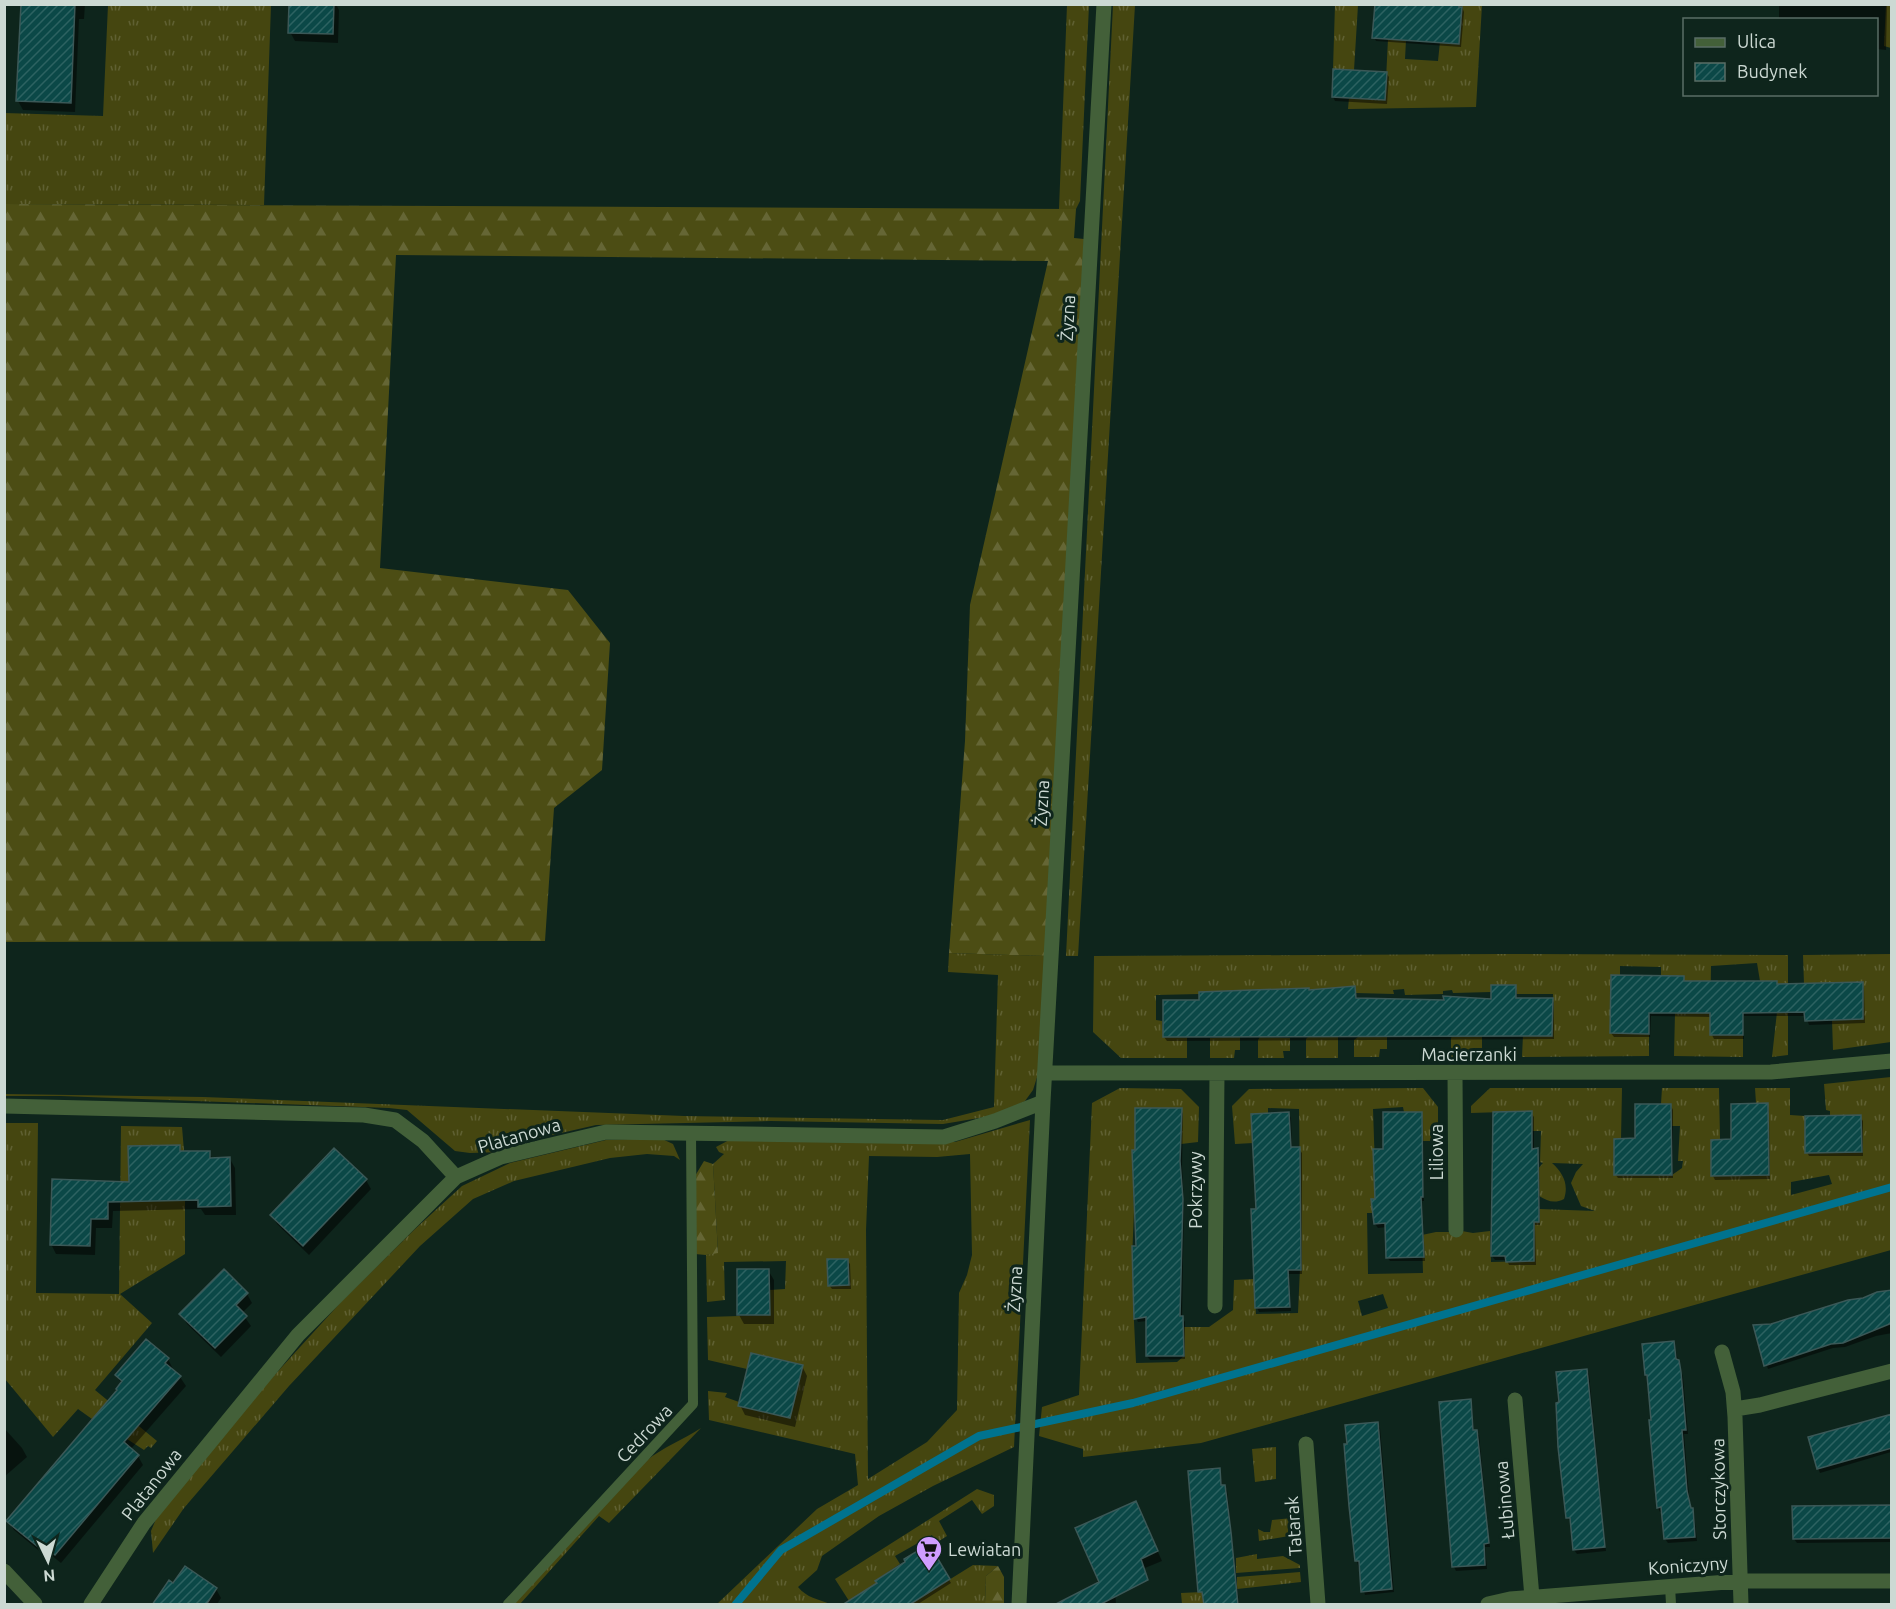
<svg xmlns="http://www.w3.org/2000/svg" width="1896" height="1609" font-family="Ubuntu,sans-serif">
<defs>
<pattern id="grass-tufts" width="24" height="20" patternUnits="userSpaceOnUse" patternTransform="scale(1.5)"><rect width="24" height="20" fill="#454610"/><path d="M3 7l-1-3M5 7V3M7 7l1-3M15 17l-1-3M17 17v-4M19 17l1-3" fill="none" stroke="#5f6032"/></pattern>
<pattern id="forest-firs" width="22" height="20" patternUnits="userSpaceOnUse" patternTransform="scale(1.5)"><rect width="22" height="20" fill="#4c4d14"/><path d="M5 1l3.5 6h-7zM16 11l3.5 6h-7z" fill="#656635"/></pattern>
<pattern id="building-hatch" width="6" height="6" patternUnits="userSpaceOnUse" patternTransform="scale(1.5)"><rect width="6" height="6" fill="#0b4847"/><path d="M-1 1l2-2M0 6l6-6M5 7l2-2" fill="none" stroke="#2d6261"/></pattern>
</defs>
<rect width="100%" height="100%" fill="#0e251c"/>
<path fill="url(#grass-tufts)" fill-rule="evenodd" d="M108,5H271L264,205L5,204L4,113L103,116Z
M1067,5H1089L1080,201L1076,209H1059Z
M1113,5H1135L1078,956H1066Z
M1335,5H1358L1354,70L1333,69Z
M1459,5H1482L1476,107L1348,109L1349,98L1385,100L1388,39L1406,40L1405,59L1438,61L1440,42L1459,43L1462,7H1459Z
M1886,5H1891V48L1884,46Z
M949,953L1046,956L1038,1074L1033,1090L1025,1101L997,1115L943,1124L771,1121L596,1125L535,1139L501,1152L470,1153L455,1151L407,1110L389,1108L61,1096H5V1094L203,1097L684,1116L943,1120L994,1107L998,975L948,972Z
M1500,954L1788,955V1055L1772,1057L1777,1012V982L1760,981L1757,963L1711,966L1710,1035H1743V1057L1674,1056L1675,1013H1684V977L1661,976V967L1620,966V975L1611,976L1610,1033L1649,1034V1056L1522,1057L1523,1035H1552L1553,994H1516L1491,985V992L1453,993L1452,990L1443,991V994L1405,995L1404,989L1393,990L1394,994L1356,993L1355,986L1343,987L1344,994L1259,990L1199,992V994L1156,995V1020L1162,1021L1163,1037H1187V1058H1121L1093,1032L1094,956Z
M1891,954V1042L1833,1050L1832,1020L1863,1019V983L1804,984L1803,955Z
M1310,1035H1338V1058H1306V1039Z
M1453,1035L1482,1036V1050H1475L1474,1057L1451,1058V1038Z
M1240,1036V1050H1235L1234,1058H1210V1038Z
M1387,1036V1049H1380L1379,1057H1354V1040L1358,1037Z
M1260,1037L1290,1038V1051H1283L1284,1058H1258V1040Z
M1891,1077V1250L1201,1443L1083,1457V1449L1039,1436L1042,1407L1079,1395L1092,1103L1120,1088L1181,1089L1199,1107L1198,1142L1181,1144L1182,1108H1135V1150H1132L1134,1210L1132,1260H1137L1139,1293L1133,1301L1136,1363L1177,1362L1184,1356L1183,1327H1209L1233,1310L1234,1280L1254,1279L1256,1314L1298,1313L1301,1246L1299,1109L1268,1108V1113L1251,1114L1253,1143L1235,1144L1232,1106L1249,1089L1423,1088L1438,1107V1141H1422L1421,1112H1404L1403,1107L1373,1109L1376,1199H1371L1373,1213H1367L1368,1274L1423,1273L1422,1235L1436,1232H1455L1456,1230L1473,1233L1490,1231L1491,1262L1534,1261V1222L1539,1209L1595,1211L1581,1206L1571,1183L1576,1172L1583,1164L1552,1163C1563,1173 1569,1184 1564,1199C1554,1204 1548,1201 1539,1196L1536,1171L1543,1163L1540,1162L1541,1131H1532V1111L1471,1113V1106L1490,1088H1622L1621,1139H1614V1175H1672L1682,1168L1683,1161H1678L1680,1126H1671V1104H1661L1662,1088H1719L1720,1139L1711,1140L1712,1176L1768,1175V1103H1756L1755,1088H1790V1115L1805,1116V1153L1861,1152V1116L1830,1115V1111L1826,1110L1824,1084ZM1829,1175L1832,1184L1791,1195V1182ZM1383,1294L1388,1308L1362,1316L1358,1301Z
M1030,1120L1014,1447L933,1486L879,1516L822,1556L817,1570L798,1587C807,1598 818,1599 830,1604H717L817,1509L858,1485L855,1454L709,1420L708,1391L727,1393L725,1397L739,1402V1406L790,1418L803,1365L751,1353L747,1369L708,1360L707,1317L770,1315V1290L785,1289L786,1261L724,1262L725,1300L707,1302L706,1255L718,1252L713,1164L724,1154L719,1152L716,1147L733,1138L955,1142ZM970,1154L972,1255L967,1275L959,1293L957,1410L927,1442L868,1479L866,1230L869,1156L937,1157Z
M4,1123H38L36,1293L119,1294L121,1126L182,1127L184,1151L180,1152V1145L128,1146L129,1201L185,1192V1254L120,1294L152,1323L95,1390L157,1441L151,1448L148,1446L144,1450L127,1439L97,1414L92,1419L78,1409L53,1437L5,1379Z
M660,1138L673,1144L680,1160L674,1156L647,1154L610,1158L514,1181L473,1199L420,1246L289,1386L184,1508L153,1553L151,1531L159,1512L238,1415L342,1301L415,1229L462,1186L510,1163L606,1140Z
M701,1428L609,1523L599,1516L520,1604H513L646,1461C663,1447 683,1440 701,1428Z
M1276,1447V1479L1255,1482L1252,1449Z
M977,1489L994,1495V1506L982,1514L972,1500L939,1521L947,1536L936,1543L932,1535L895,1556L900,1564L876,1580L877,1583L851,1604L835,1579Z
M1292,1518L1300,1523L1299,1532L1295,1535L1259,1541L1258,1529L1264,1532H1270L1272,1520Z
M1257,1554V1559L1283,1556L1300,1565V1568L1236,1573V1558Z
M973,1565L998,1566L986,1576L985,1604H910Z
M1300,1572L1301,1582L1237,1589V1577Z
M1202,1592L1204,1604H1182L1181,1593Z"/>
<path fill="url(#forest-firs)" d="M5,204L1076,209L1074,238L1084,239L1046,956L949,953L965,741L970,605L1048,261L396,255L380,568L568,590L610,643L602,770L554,808L545,941L5,942Z
M704,1161L713,1164L718,1253L706,1255L695,1254V1176Z
M998,1566L1004,1577V1604H985L986,1576Z"/>
<path fill="#0007" d="M22,4H85L84,19H79L75,112L23,110L18,101Z
M290,4H336L339,10L338,43L295,41L290,32Z
M1376,4H1461L1464,12L1461,47L1376,41L1374,37Z
M1779,4H1887L1886,50L1876,49V20H1779Z
M1334,71L1386,73L1389,77L1387,104L1335,101L1333,97Z
M1683,978L1686,983H1776L1778,986L1862,984L1864,988L1865,1023L1809,1025L1806,1016H1744V1039H1714L1712,1035V1017L1651,1016L1650,1037H1614L1611,1033Z
M1355,987L1357,999L1445,1001L1492,1000L1515,987L1517,991V999H1552L1554,1003V1039L1167,1041L1164,1037L1200,1002Z
M1767,1104L1769,1109L1770,1179L1715,1180L1713,1176L1712,1141H1733Z
M1671,1106L1673,1110V1178H1618L1615,1174Z
M1181,1110L1183,1114L1182,1166L1184,1204L1182,1317L1185,1322V1359L1150,1360L1147,1356V1321L1138,1322L1136,1318L1138,1247Z
M1288,1113L1291,1118L1292,1149H1299L1302,1153V1274H1289L1291,1311L1259,1312L1257,1308L1253,1211H1257Z
M1531,1113L1534,1117V1150H1537L1539,1154L1540,1225H1535L1536,1265H1509L1507,1260H1495L1492,1256Z
M1421,1114L1423,1118L1424,1201H1422L1425,1261H1390L1387,1257V1227L1378,1228L1375,1224L1376,1200L1385,1150Z
M1860,1117L1863,1121V1156H1809L1807,1152Z
M179,1147L183,1153H209L213,1159H230L235,1168L236,1215H205L201,1209L113,1211L112,1228H96L95,1255L56,1254L51,1244Z
M366,1180L371,1189L309,1255L277,1224L272,1215Z
M847,1260L850,1264L851,1289H832L829,1285Z
M768,1270L774,1280V1324H744L739,1315Z
M1892,1290V1333L1876,1336L1845,1347L1833,1348L1768,1369L1755,1327L1785,1322Z
M247,1294L252,1303L242,1313L251,1326L221,1357L187,1324L181,1314Z
M1673,1342L1683,1377L1688,1434H1684L1689,1496L1691,1509L1694,1513L1697,1541L1668,1543L1665,1539L1663,1511L1660,1512L1658,1508L1650,1421H1653L1648,1379L1646,1375Z
M168,1359L173,1369L172,1370L180,1377L186,1386L130,1450L138,1456L143,1465L61,1563L46,1551L43,1554L14,1530L8,1521L118,1391L122,1384L116,1375Z
M802,1366L807,1376L795,1427L745,1415L740,1405Z
M1586,1370L1589,1374L1606,1551L1577,1554L1574,1550L1572,1522L1567,1518L1561,1404Z
M1470,1401L1472,1405L1474,1432L1479,1435L1490,1547H1485L1487,1569L1456,1571L1454,1567Z
M1377,1424L1380,1428L1394,1592L1365,1595L1357,1561Z
M4,1428L22,1448L27,1457L4,1477Z
M1889,1445L1891,1452L1820,1473L1818,1468Z
M1219,1470L1222,1486L1227,1490L1239,1604H1205L1204,1596L1200,1591Z
M1136,1502L1162,1561L1140,1570Z
M1892,1507V1542L1797,1543L1794,1539Z
M1111,1524L1116,1604H1072L1101,1583Z
M928,1546L951,1583L918,1604H869Z
M174,1585L216,1589L221,1598L217,1604H154Z"/>
<g fill="none" stroke-linecap="round" stroke-linejoin="round">
<path stroke="#00738f" stroke-width="8" d="M736,1604L781,1550L979,1436L1133,1403L1892,1187"/>
</g>
<path fill="url(#building-hatch)" stroke="#3b5857" stroke-width="1.5" d="M21,4H75L71,103L16,101Z
M289,4H334L333,34L288,33Z
M1375,4H1459V7H1462L1459,44L1372,38Z
M1333,69L1387,72L1385,100L1332,97Z
M1611,975L1684,976V981H1777V984L1863,982V1019L1805,1021L1804,1012L1743,1013V1035H1710V1013H1649V1034L1610,1033Z
M1491,985H1516V998H1553L1552,1036L1163,1037V1000H1199V992L1309,988V990L1355,986L1356,998L1444,1000L1443,996L1491,999Z
M1768,1103L1769,1175L1711,1176V1140L1731,1139V1104Z
M1635,1104H1671L1672,1175H1614V1139L1635,1138Z
M1135,1108H1182L1180,1161L1183,1199L1180,1316H1183L1184,1356H1146V1317L1134,1319L1132,1246H1136L1132,1150H1135Z
M1532,1111V1149L1538,1148L1539,1209V1222H1534V1261L1506,1262L1505,1256H1491L1493,1112Z
M1289,1112L1291,1147H1300L1301,1270H1288L1290,1307L1255,1308L1251,1209H1256L1251,1114Z
M1383,1112H1422L1423,1197H1421L1424,1257L1386,1258L1385,1223L1374,1224L1371,1199H1375L1373,1149H1383Z
M1861,1115L1862,1152L1805,1153V1116Z
M180,1145V1151H210V1158L230,1157L231,1206L198,1207V1200L108,1202V1219H91L90,1246L50,1245L52,1179L129,1182L128,1146Z
M334,1148L367,1179L303,1246L270,1215Z
M827,1259H848L849,1285L828,1286Z
M224,1269L248,1293L236,1305L247,1316L215,1348L179,1314Z
M737,1269H769L770,1315H737Z
M1892,1290V1323L1843,1343L1831,1344L1764,1366L1753,1325L1771,1324L1848,1300L1863,1298L1877,1292Z
M146,1339L169,1358L165,1363L181,1376L124,1442L139,1455L55,1555L40,1543L37,1546L6,1521L117,1390L116,1389L122,1381L115,1375Z
M1674,1341L1676,1359L1679,1360L1681,1372L1686,1430H1682L1687,1491L1691,1508H1693L1695,1537L1664,1539L1661,1507L1657,1508L1649,1420H1651L1647,1375H1645L1642,1344Z
M751,1353L803,1365L790,1418L738,1406Z
M1587,1369L1605,1547L1573,1550L1570,1518H1566L1558,1447L1556,1403L1559,1402L1556,1372Z
M1471,1399L1473,1430H1477L1489,1543L1484,1544L1485,1565L1452,1567L1439,1402Z
M1892,1414V1448L1817,1469L1808,1437Z
M1378,1422L1392,1589L1361,1592L1359,1561H1355L1349,1506L1344,1444H1347L1345,1425Z
M1220,1468L1221,1485H1225L1231,1532L1238,1605H1204L1202,1592H1198L1188,1471Z
M1136,1501L1158,1551L1141,1559L1148,1580L1099,1605H1054L1099,1582L1075,1528Z
M1892,1505V1538L1793,1539L1792,1506Z
M929,1544L950,1579L909,1605H842L877,1583L875,1581L905,1562L904,1559Z
M185,1566L217,1588L206,1605H152L169,1580L173,1583Z"/>
<g fill="none" stroke-linecap="round" stroke-linejoin="round">
<path stroke="#436039" stroke-width="10" d="M1670,1586L1671,1604
M508,1604L693,1404L691,1132"/>
<path stroke="#436039" stroke-width="15" d="M1045,1073L1771,1072L1892,1061
M1455,1073L1456,1230
M4,1106L364,1115L395,1120L423,1141L456,1177
M1215,1306L1217,1074
M1722,1352L1733,1392L1735,1417L1741,1604
M1515,1400L1532,1597
M1735,1409L1760,1405L1892,1371
M1306,1444L1318,1604
M4,1571L35,1604
M91,1604L144,1523L298,1335L456,1177L501,1157L606,1132L944,1137L995,1121L1043,1102
M1019,1604L1043,1102L1104,4
M1488,1604L1510,1599L1740,1581H1892"/>
</g>
<defs>
<g id="supermarket-pin" transform="scale(1.35)"><path d="M0 17L-7.5 6A9.5 9.5 0 1 1 7.5 6Z" fill="#d09dff" stroke="#0e251c"/><path d="M-6-5.5h2.5l.6 2H6L4.5 2H-2.5L-4.4-4H-6ZM-1.5 3.2a1.3 1.3 0 1 0 .1 0ZM3 3.2a1.3 1.3 0 1 0 .1 0Z" fill="#111"/></g>
</defs>
<g fill-rule="evenodd">
<use href="#supermarket-pin" x="929" y="1549"/>
</g>
<g text-anchor="middle" dominant-baseline="central" stroke-width="6" stroke-linejoin="round" paint-order="stroke">
<g font-size="18" fill="#ccd9d3" stroke="#0e251c">
<text transform="translate(1067 318) rotate(-87)">Żyzna</text>
<text transform="translate(1041 803) rotate(-87)">Żyzna</text>
<text x="1469" y="1054">Macierzanki</text>
<text transform="translate(519 1135) rotate(-16)">Platanowa</text>
<text transform="translate(1436 1152) rotate(-90)">Liliowa</text>
<text transform="translate(1195 1190) rotate(-90)">Pokrzywy</text>
<text transform="translate(1014 1289) rotate(-87)">Żyzna</text>
<text transform="translate(644 1433) rotate(-47)">Cedrowa</text>
<text transform="translate(151 1484) rotate(-52)">Platanowa</text>
<text transform="translate(1718 1489) rotate(-91)">Storczykowa</text>
<text transform="translate(1504 1500) rotate(-95)">Łubinowa</text>
<text transform="translate(1293 1526) rotate(-94)">Tatarak</text>
<text transform="translate(1688 1565) rotate(-4)">Koniczyny</text>
</g>
<g font-size="18" fill="#ccd9d3" stroke="#0e251c" text-anchor="start">
<text x="948" y="1549">Lewiatan</text>
</g>
</g>
<rect width="1896" height="1609" fill="none" stroke="#ccd9d3" stroke-width="12"/>
<rect x="1683" y="18" width="195" height="78" fill="#0e251c" stroke="#5a6d65" stroke-width="1.5"/>
<rect x="1695" y="38" width="30" height="9" fill="#436039" stroke="#5a6d65" stroke-width="1.5"/>
<text x="1737" y="48" font-size="18" fill="#ccd9d3">Ulica</text>
<rect x="1695" y="63" width="30" height="18" fill="url(#building-hatch)" stroke="#5a6d65" stroke-width="1.5"/>
<text x="1737" y="78" font-size="18" fill="#ccd9d3">Budynek</text>
<g transform="translate(48 1561) rotate(175)" stroke="#0e251c" stroke-width="4.5" paint-order="stroke">
<path d="M0-4.5L10 22L0 15L-10 22Z" fill="#ccd9d3"/>
<text y="-9" font-size="16" font-weight="bold" text-anchor="middle" fill="#ccd9d3">N</text>
</g>
</svg>
